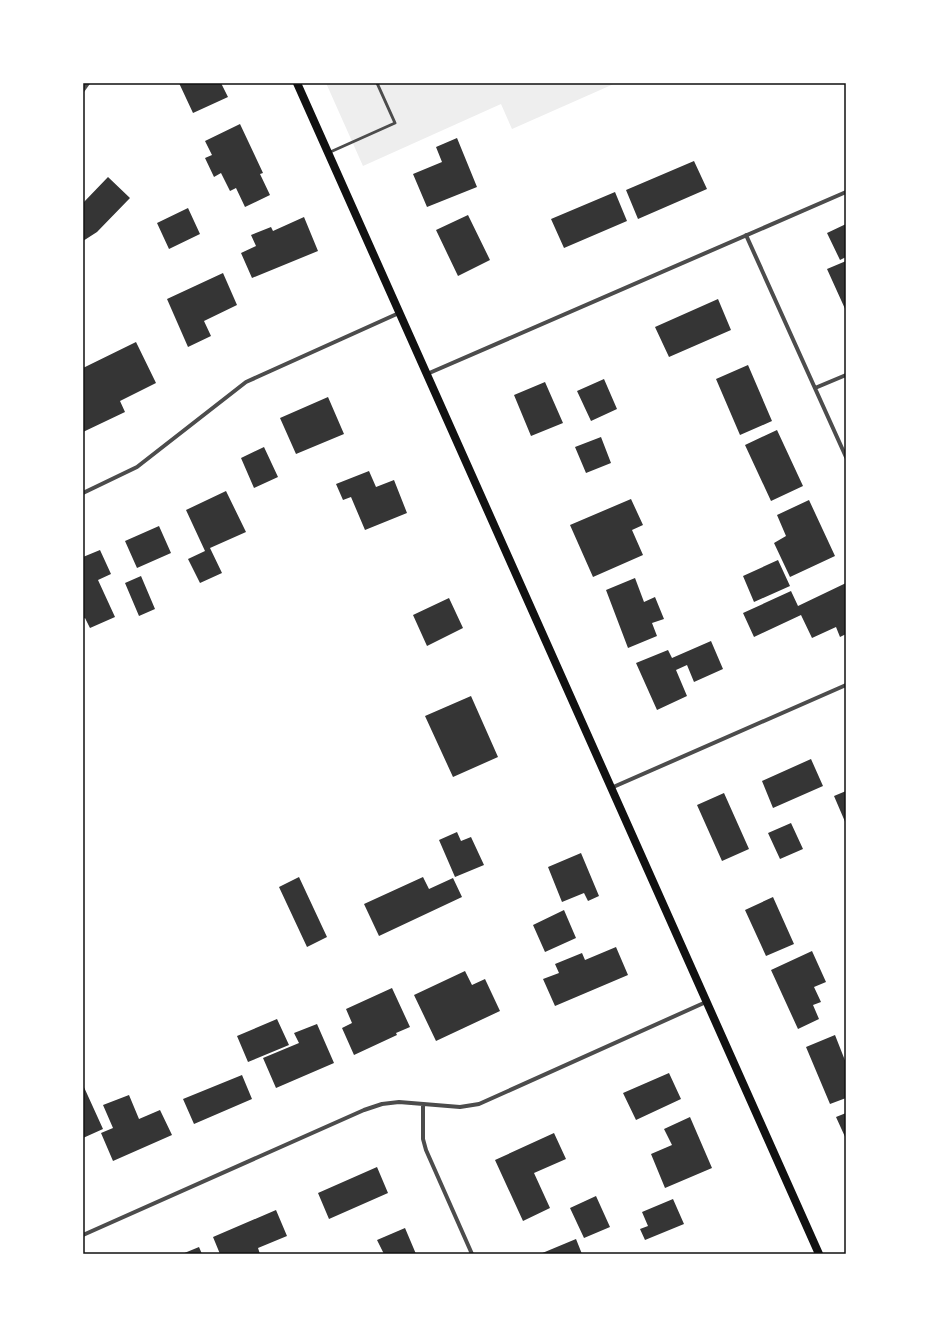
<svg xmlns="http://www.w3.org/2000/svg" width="929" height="1337" font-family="'Nunito Sans',sans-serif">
<rect width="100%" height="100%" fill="#fff"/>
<path fill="#eee" d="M326,83H616L512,129L501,104L363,166Z"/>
<path fill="#353535" d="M179,83H221L228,97L193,113Z
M240,124L263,173L260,174L270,195L245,207L236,188L230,191L221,173L214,177L205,158L212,155L205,141Z
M457,138L477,187L427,207L413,174L442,162L436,147Z
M694,161L707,189L638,219L626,190Z
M108,177L130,198L97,232L83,241V203Z
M615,192L627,221L564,248L551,219Z
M188,208L200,234L169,249L157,223Z
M468,215L490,260L458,276L436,230Z
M304,217L318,251L252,278L241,253L256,246L251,235L271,227L273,231Z
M846,224V257L840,260L827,233Z
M846,261V311L827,269Z
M223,273L237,305L204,321L211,336L188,347L167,299Z
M718,299L731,330L669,357L655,327Z
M136,342L156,383L120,401L125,412L83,432V368Z
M748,365L772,421L740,435L716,379Z
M604,379L617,409L591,421L577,391Z
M545,382L563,423L531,436L514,395Z
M328,397L344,434L296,454L280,418Z
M777,430L803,486L771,501L745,445Z
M601,437L611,463L586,473L575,447Z
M264,447L278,477L254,488L241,458Z
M369,471L376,487L394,480L407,513L365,530L351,497L343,500L336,484Z
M226,491L246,532L210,548L222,573L200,583L188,559L205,551L186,510Z
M631,499L643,525L632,530L643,555L593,577L570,525Z
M809,500L835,556L790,577L774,543L786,536L777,515Z
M159,526L171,553L137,568L125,541Z
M100,550L111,574L98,580L115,617L90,628L85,618L83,619V557Z
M778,560L790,586L754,602L743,576Z
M141,576L155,609L139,616L125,583Z
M635,578L644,602L655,597L664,619L652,623L657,636L628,648L606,590Z
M846,583V634L840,637L836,627L812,638L801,615L754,637L743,613L791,591L798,606Z
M449,598L463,628L427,646L413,615Z
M711,641L723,669L694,682L687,665L676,670L687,696L657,710L636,663L668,650L672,658Z
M471,696L498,757L453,777L425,716Z
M811,759L823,786L773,808L762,781Z
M846,791V824L834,796Z
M724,793L749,849L722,861L697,805Z
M791,823L803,849L780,859L768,833Z
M457,832L461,841L471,837L484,865L455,877L439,840Z
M581,853L599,896L588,901L584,893L562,902L548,867Z
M299,877L327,937L307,947L279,887Z
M423,877L429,889L453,878L462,897L379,936L364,904Z
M773,897L794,944L766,956L745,910Z
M564,910L576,938L545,952L533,925Z
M616,947L628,975L555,1006L543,979L559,973L555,964L582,953L585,960Z
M812,951L826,982L814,987L821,1002L813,1005L819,1019L798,1029L771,970Z
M465,971L472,985L485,979L500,1011L436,1041L414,995Z
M392,988L410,1027L396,1033L397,1035L354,1055L342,1028L352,1023L346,1009Z
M277,1019L289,1045L248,1062L237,1036Z
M317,1024L334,1063L276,1088L263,1058L299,1043L294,1033Z
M835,1035L846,1063V1098L830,1104L806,1047Z
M669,1073L681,1099L636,1120L623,1093Z
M242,1075L252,1099L194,1124L183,1099Z
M83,1085L103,1129L83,1138Z
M129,1095L139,1119L160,1110L172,1135L113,1161L101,1133L113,1128L103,1105Z
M846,1113V1139L836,1117Z
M690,1117L712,1168L665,1188L651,1154L672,1145L664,1129Z
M554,1133L566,1159L534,1173L550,1208L523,1221L495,1160Z
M377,1167L388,1193L329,1219L318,1193Z
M596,1196L610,1227L584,1238L570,1208Z
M673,1199L684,1224L645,1240L640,1229L648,1226L642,1212Z
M276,1210L287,1236L258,1248L260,1254H220L213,1237Z
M405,1228L416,1254H384L377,1240Z
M576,1239L582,1254H540Z
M199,1247L202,1254H182Z"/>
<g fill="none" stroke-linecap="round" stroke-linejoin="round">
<path stroke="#4c4c4c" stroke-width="3" d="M328,153L395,123L377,83"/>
<path stroke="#4c4c4c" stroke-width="4" d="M83,90L88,83
M746,235L846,457
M427,374L846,192
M815,388L846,375
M83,493L137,467L246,382L399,313
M611,788L846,685
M423,1104V1139L426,1150L472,1254
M83,1235L364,1110L382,1104L399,1102L460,1107L479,1104L706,1002"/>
<path stroke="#111" stroke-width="8" d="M297,83L819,1254"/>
</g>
<rect width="929" height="1337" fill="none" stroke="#ffffff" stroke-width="168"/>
<rect x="84" y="84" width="761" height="1169" fill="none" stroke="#111" stroke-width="1.5"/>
</svg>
